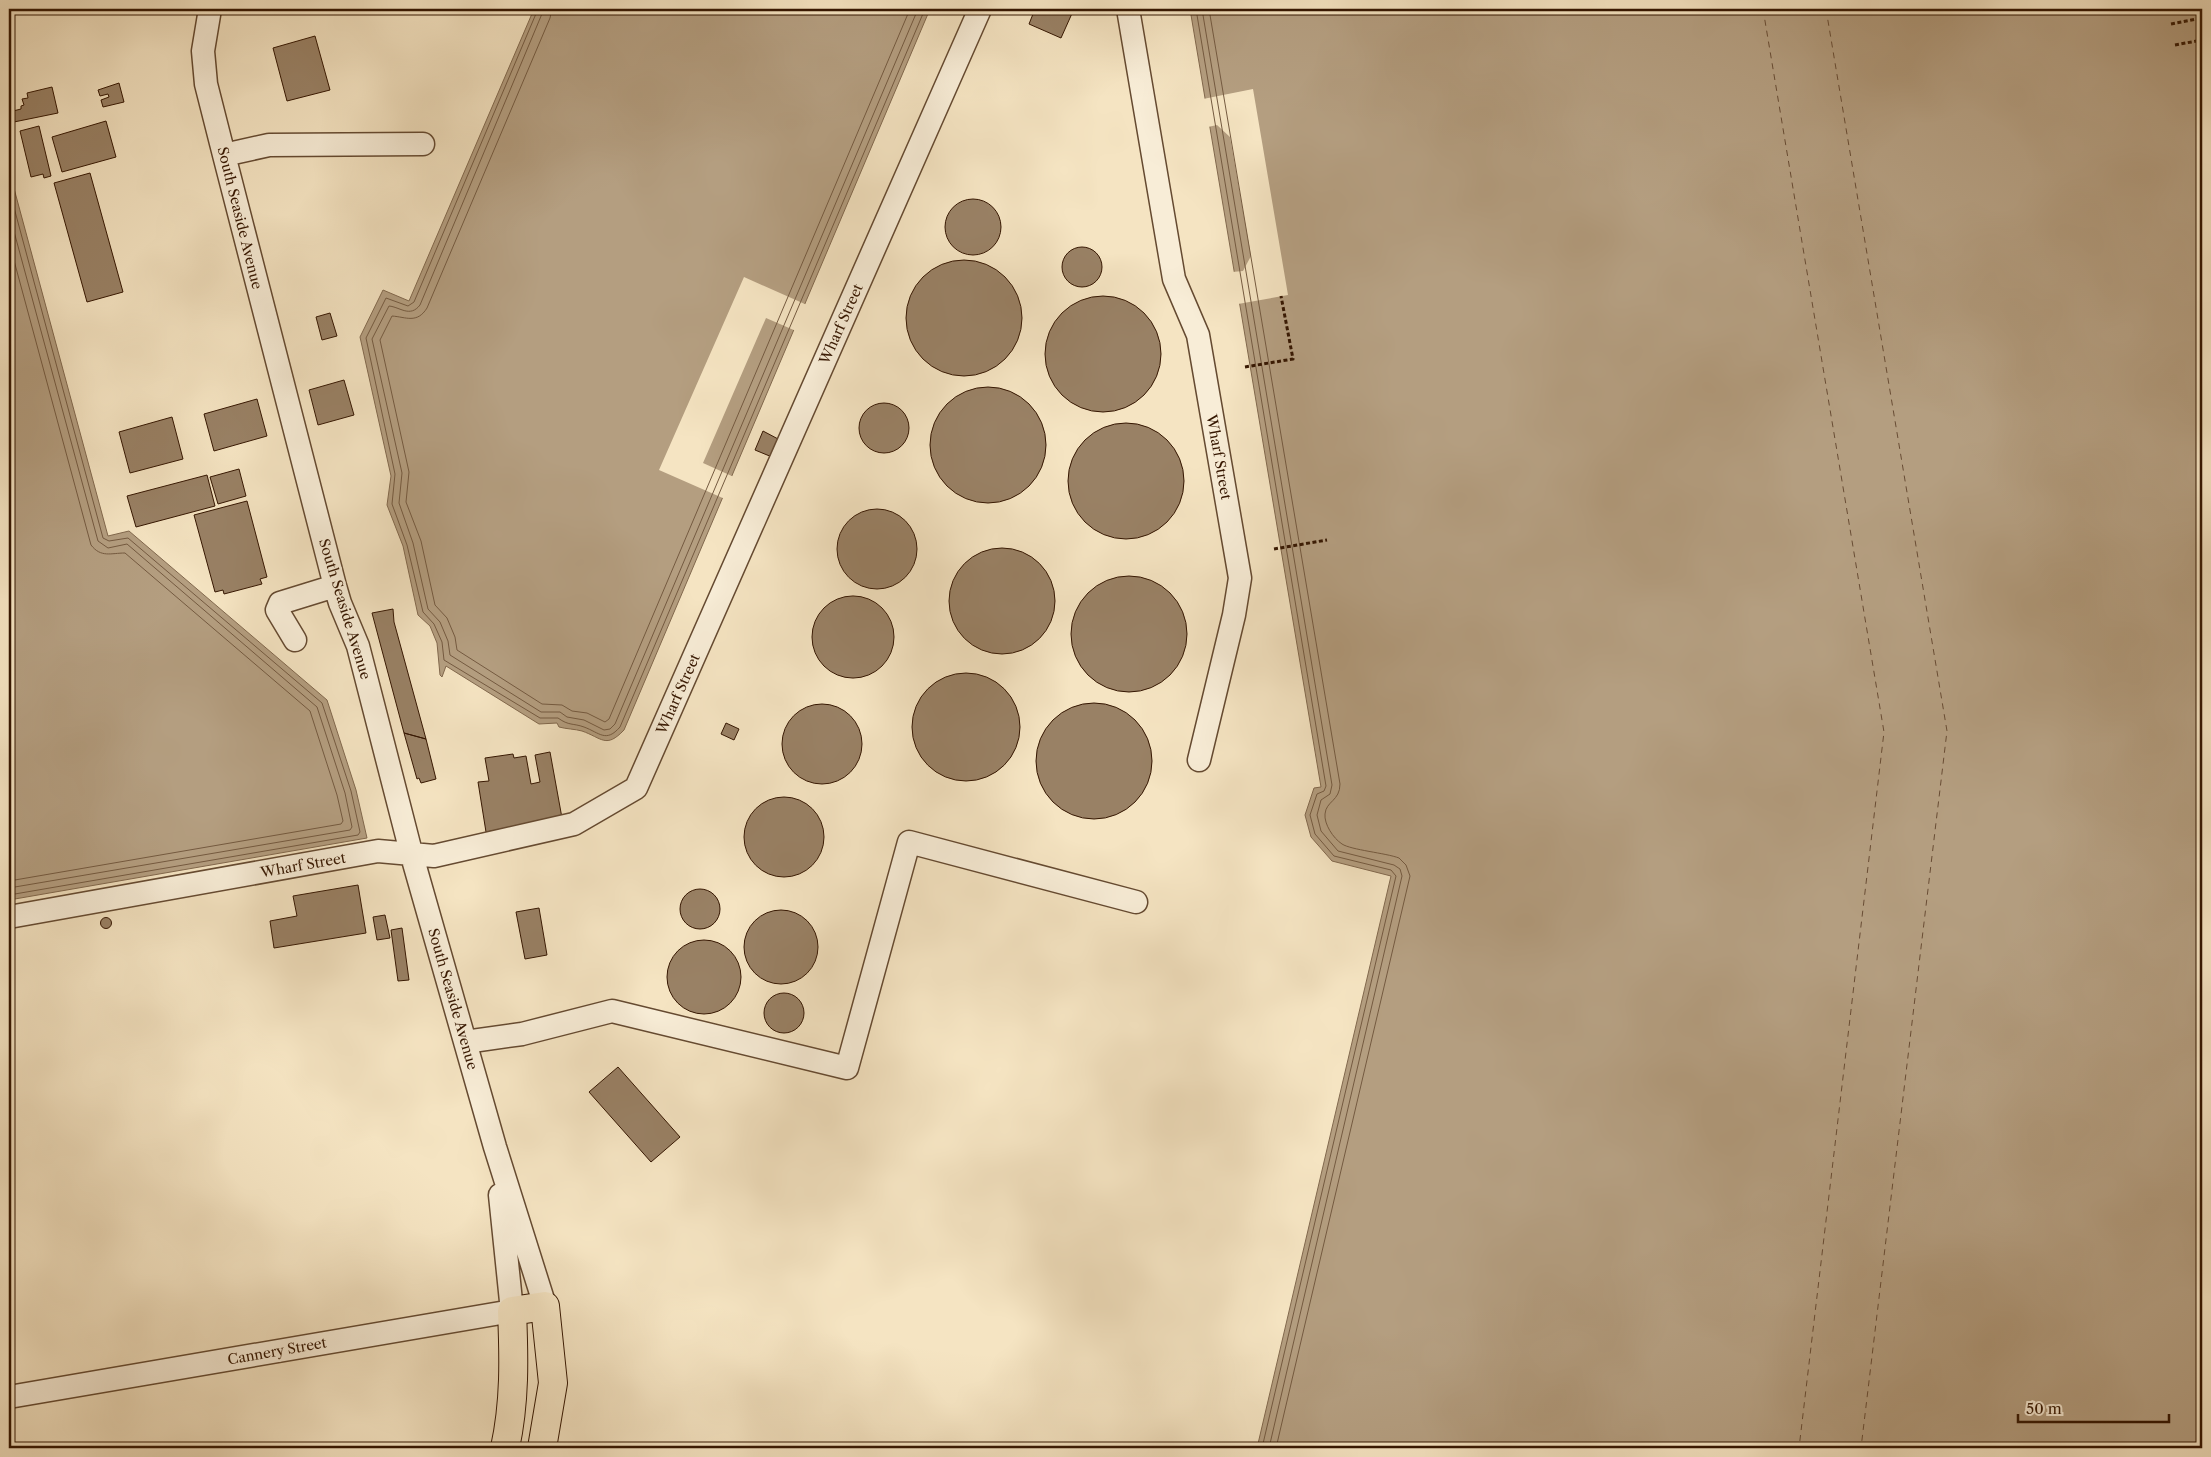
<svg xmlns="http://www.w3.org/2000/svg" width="2211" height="1457" font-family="'Libre Caslon Text',serif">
<rect width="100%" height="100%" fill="#f5e4c2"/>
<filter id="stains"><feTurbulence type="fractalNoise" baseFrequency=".004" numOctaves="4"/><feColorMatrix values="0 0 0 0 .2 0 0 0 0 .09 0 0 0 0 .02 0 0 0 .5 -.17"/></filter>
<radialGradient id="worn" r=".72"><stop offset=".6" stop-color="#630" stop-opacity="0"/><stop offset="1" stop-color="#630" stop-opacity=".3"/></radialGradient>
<path fill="#b49e80" stroke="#81684d" d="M534,9H930L624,730C606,749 602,738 582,731C575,729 566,729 559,727L557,723L539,724L446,666L442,677L440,675L437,643L430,626L418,615L403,546L387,505L391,476L360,337L383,290L409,301Z
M1190,9H2202V1448H1257L1391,876L1332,861L1311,837L1305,815L1314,788L1321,787Z
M9,170L108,536L129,531L327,700L356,790L367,838L9,900Z"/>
<path fill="#f5e4c2" d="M1253,89L1288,295L1238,304L1232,272L1243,271L1251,256L1230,137L1217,125L1208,127L1203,99Z
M744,277L807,305L796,331L766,318L703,463L734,477L725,499L659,470Z"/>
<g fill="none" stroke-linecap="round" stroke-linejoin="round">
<path stroke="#745a40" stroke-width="1" d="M538,9L414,302L408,306L386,298L366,338L395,474L392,504L407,545L423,612L434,624L442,642L444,660L540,718H558C569,726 573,723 584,727C600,733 606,743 620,727L925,9
M544,9L420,305C410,318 400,307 389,306L372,339L402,473L399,503L413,543L428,609L440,622L448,641L450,655L541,712H560L567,717L584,720L604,730L610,729L615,724L918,9
M552,9L550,18L427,308C417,324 406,317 392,316L380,340L409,472L406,502L421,541L435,605L447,618L455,637L457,650L542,704L562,705L572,711L587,713L605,722L609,719L910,9
M1196,9L1326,786L1324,791L1317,794L1310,815L1315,834L1334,856L1391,870L1396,876L1262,1448
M1202,9L1332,785L1330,794L1321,800L1317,815L1321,831L1338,851L1394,865L1400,869L1402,876L1269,1448
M1209,9L1340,784C1340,801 1326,801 1325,814C1324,824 1333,838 1342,844C1351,850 1386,853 1399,858L1406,865L1410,876L1276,1448
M9,189L103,538L109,541L128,538L322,703L351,791L360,832L358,835L9,895
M9,213L98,541L108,548L127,544L317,707L345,793L352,827L350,830L9,888
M9,242L91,545C101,558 111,553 125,553L310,711L337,795L343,821L341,824L9,881"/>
<path stroke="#684c34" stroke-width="1" stroke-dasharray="6 5" stroke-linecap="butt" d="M1763,9L1884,732L1799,1448
M1826,9L1947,731L1861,1448"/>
</g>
<path fill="#998165" stroke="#351601" d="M1035,9H1074L1061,38L1029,24Z
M315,36L330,90L287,101L273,48Z
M119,83L124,102L103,107L101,100L109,97L108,94L100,96L98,90Z
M52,87L58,113L9,123V112L21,109V106L24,105L22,99L28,98L27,93Z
M106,121L116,157L62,172L52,137Z
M39,126L51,176L44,178L43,174L31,177L20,131Z
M90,173L123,292L87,302L54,183Z
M945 227a28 28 0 1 1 56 0a28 28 0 1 1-56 0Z
M1062 267a20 20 0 1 1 40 0a20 20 0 1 1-40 0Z
M906 318a58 58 0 1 1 116 0a58 58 0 1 1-116 0Z
M1045 354a58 58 0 1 1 116 0a58 58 0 1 1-116 0Z
M330,313L337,336L322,340L316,317Z
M344,380L354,415L318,425L309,390Z
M930 445a58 58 0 1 1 116 0a58 58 0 1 1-116 0Z
M257,399L267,436L214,451L204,414Z
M859 428a25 25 0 1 1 50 0a25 25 0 1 1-50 0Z
M172,417L183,459L130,473L119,432Z
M1068 481a58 58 0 1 1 116 0a58 58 0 1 1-116 0Z
M763,431L780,440L772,457L755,450Z
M239,469L246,496L218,504L210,477Z
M207,475L215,506L136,527L127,496Z
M247,501L267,577L260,579L262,584L224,594L223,590L215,592L194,515Z
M837 549a40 40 0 1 1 80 0a40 40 0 1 1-80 0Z
M949 601a53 53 0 1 1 106 0a53 53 0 1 1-106 0Z
M1071 634a58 58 0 1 1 116 0a58 58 0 1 1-116 0Z
M812 637a41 41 0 1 1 82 0a41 41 0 1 1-82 0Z
M393,609L394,622L426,739L404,733L372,613Z
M912 727a54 54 0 1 1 108 0a54 54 0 1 1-108 0Z
M1036 761a58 58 0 1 1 116 0a58 58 0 1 1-116 0Z
M782 744a40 40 0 1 1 80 0a40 40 0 1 1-80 0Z
M726,723L739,729L734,740L721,734Z
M404,733L426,739L436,779L421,783L419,778L417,779Z
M550,752L562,818L486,832L478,782L489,781L485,758L513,754L514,758L526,756L531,784L540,782L535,755Z
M744 837a40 40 0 1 1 80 0a40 40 0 1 1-80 0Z
M358,885L366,933L274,948L270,921L297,916L293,896Z
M680 909a20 20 0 1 1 40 0a20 20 0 1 1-40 0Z
M539,908L547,955L525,959L516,912Z
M744 947a37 37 0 1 1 74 0a37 37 0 1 1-74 0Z
M385,915L390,938L377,940L373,917Z
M100.5 923a5.5 5.5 0 1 1 11 0a5.5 5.5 0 1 1-11 0Z
M402,928L409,980L398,981L391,930Z
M667 977a37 37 0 1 1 74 0a37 37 0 1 1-74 0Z
M764 1013a20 20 0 1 1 40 0a20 20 0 1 1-40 0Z
M618,1067L680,1137L651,1162L589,1092Z"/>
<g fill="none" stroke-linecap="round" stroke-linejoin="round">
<g stroke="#654a31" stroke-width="25">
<path id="minor" d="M210,9L203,51L206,84L224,155L335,586L340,603L358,646L412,856L495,1147L545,1306
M1128,9L1174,279L1198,335L1240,578L1234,615L1199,760
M224,155L269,145L423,144
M295,640L277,610L280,603L335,586
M9,917L378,851L434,856L574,824L636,788L980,9
M465,1042L522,1034L612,1011L847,1068L909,842L1136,902
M9,1397L512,1311L500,1195"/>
</g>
<g stroke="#351601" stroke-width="30">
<path id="major" d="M505,1448C515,1402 514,1358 512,1311L545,1306L553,1383L542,1448"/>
</g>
<path stroke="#351601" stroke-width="3" stroke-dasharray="4 2.5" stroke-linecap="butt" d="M2171,24L2202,18
M2175,45L2202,40
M1245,367L1293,359L1281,296
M1274,549L1327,540"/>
<use href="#minor" stroke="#f8edd7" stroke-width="22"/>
<use href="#major" stroke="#f5e4c2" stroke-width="28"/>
</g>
<g text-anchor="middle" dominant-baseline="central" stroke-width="5" stroke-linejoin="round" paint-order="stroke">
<g font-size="14" fill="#351601" stroke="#f8edd7">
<text transform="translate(240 218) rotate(76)">South Seaside Avenue</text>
<text transform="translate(841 324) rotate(-66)">Wharf Street</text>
<text transform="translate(1219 457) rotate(80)">Wharf Street</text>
<text transform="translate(345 609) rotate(73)">South Seaside Avenue</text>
<text transform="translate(678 694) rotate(-66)">Wharf Street</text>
<text transform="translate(303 865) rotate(-10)">Wharf Street</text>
<text transform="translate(453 999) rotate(74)">South Seaside Avenue</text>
<text transform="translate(277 1351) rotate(-10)">Cannery Street</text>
</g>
</g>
<rect width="2211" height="1457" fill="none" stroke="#f5e4c2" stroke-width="30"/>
<rect x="10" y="10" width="2191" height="1437" fill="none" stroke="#351601" stroke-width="2.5"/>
<rect x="15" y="15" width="2181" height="1427" fill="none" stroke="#351601"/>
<path d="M2018 1414v8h151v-8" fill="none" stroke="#351601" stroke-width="2.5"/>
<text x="2026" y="1414" font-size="15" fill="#351601" stroke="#f8edd7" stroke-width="4" paint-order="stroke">50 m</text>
<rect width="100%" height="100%" filter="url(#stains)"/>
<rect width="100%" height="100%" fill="url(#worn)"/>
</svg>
